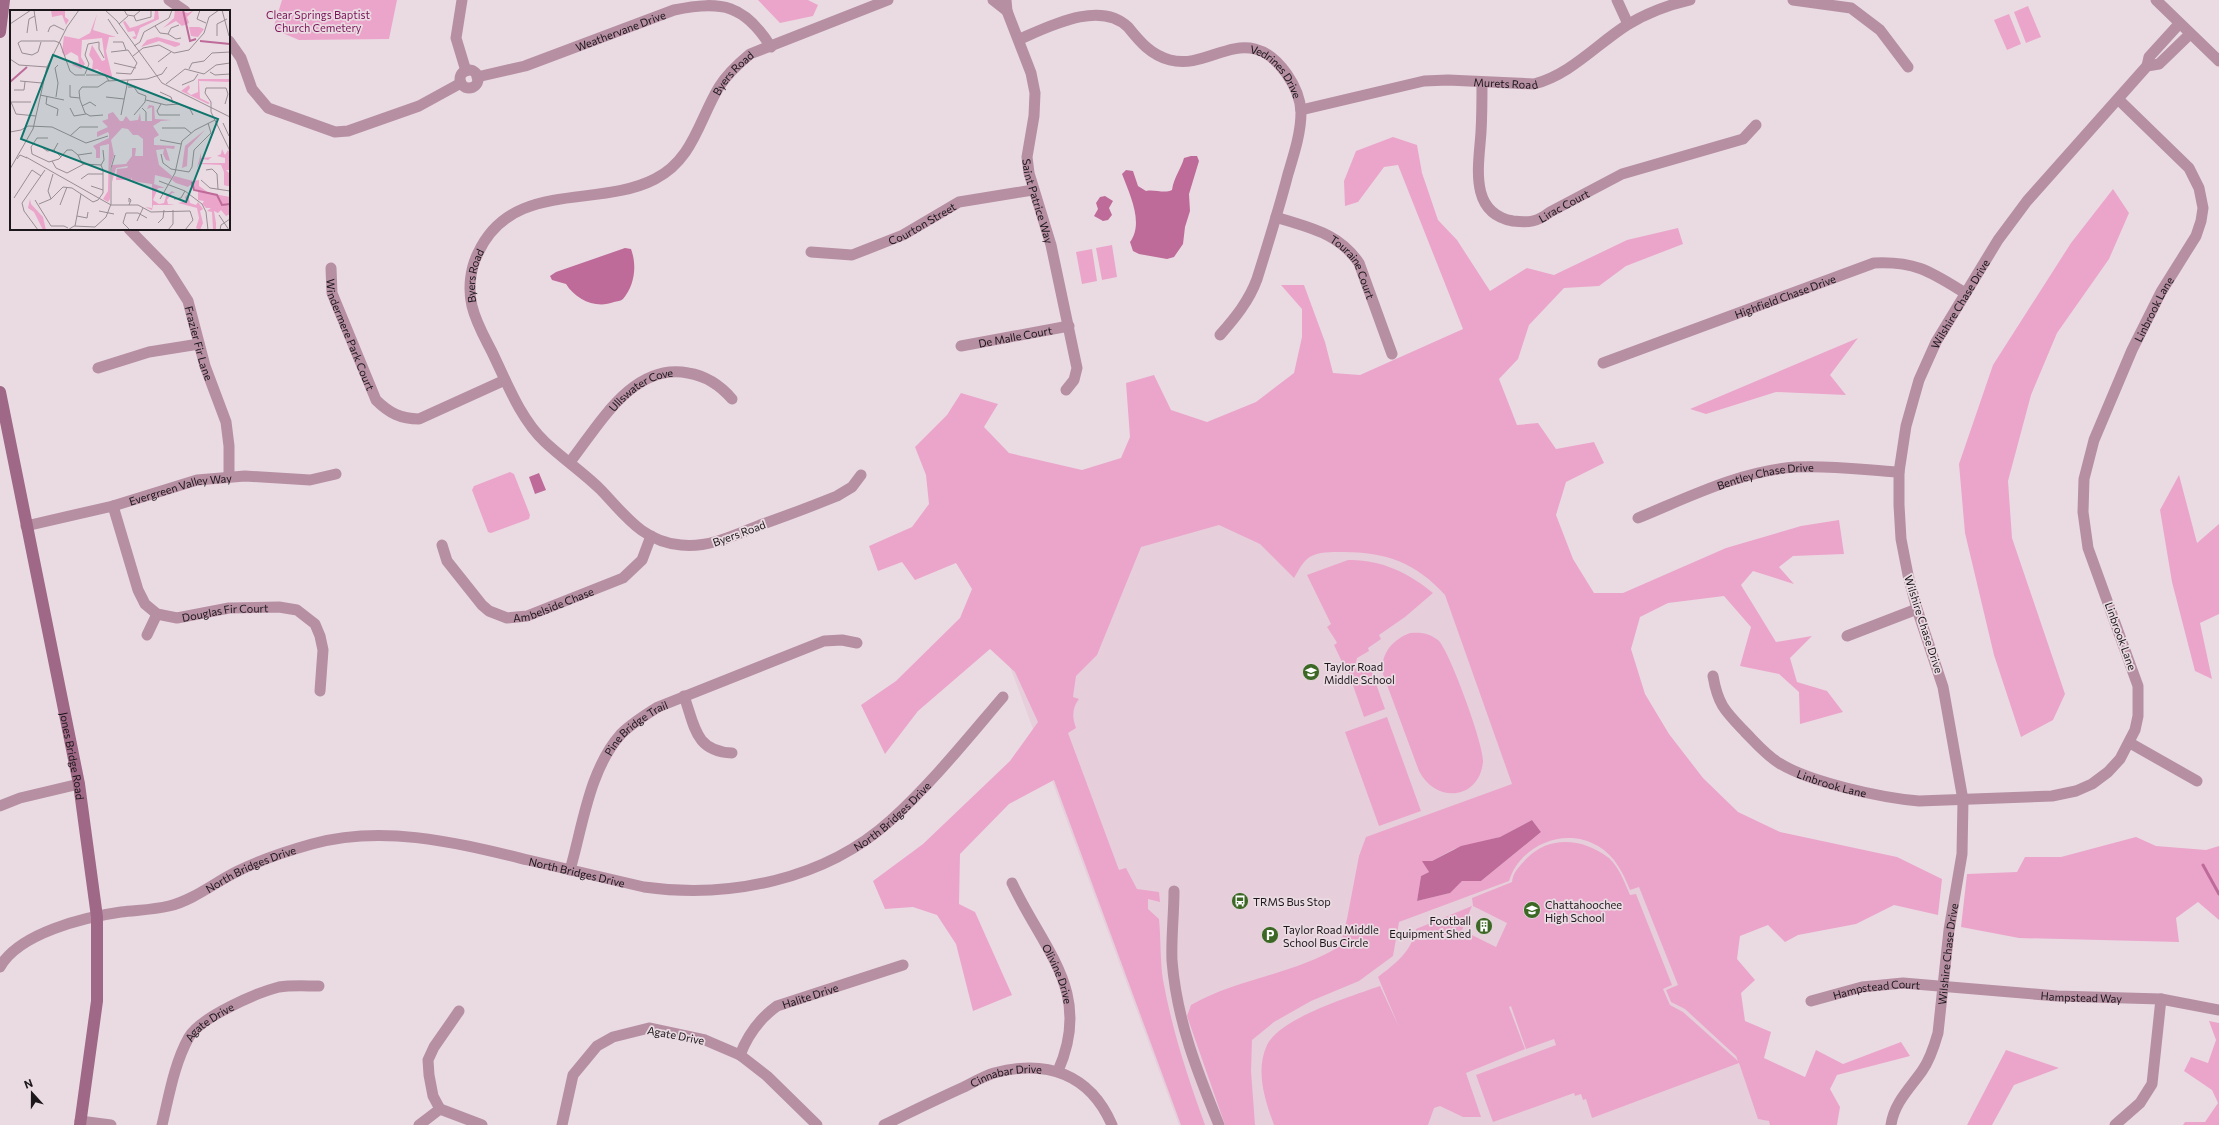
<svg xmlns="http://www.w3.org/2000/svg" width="2219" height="1125" font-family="Commissioner,sans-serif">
<rect width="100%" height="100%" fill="#eadbe2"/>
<path fill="#e6cfda" d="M1498,389L1778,1125H1179L981,588Z"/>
<path fill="#eba5cb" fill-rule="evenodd" d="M282,0H397L389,39L299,40L273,29Z
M758,0H808L818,5L813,16L780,23Z
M2028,6L2041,37L2026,43L2014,12Z
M2009,14L2021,44L2007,50L1994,20Z
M1393,137L1417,145L1422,173L1438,220L1457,240L1490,291L1527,268L1554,275L1627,240L1678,228L1683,244L1626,266L1599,286L1564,288L1529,325L1518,359L1499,379L1517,425L1538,423L1556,449L1594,442L1604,463L1566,482L1556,515L1573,559L1594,593H1623L1726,548L1801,526L1839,520L1844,554L1793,556L1779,567L1794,584L1753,571L1741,585L1776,642L1812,636L1790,658L1797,682L1827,691L1843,712L1800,724L1799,692L1779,674L1740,666L1751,627L1724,596L1668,603L1640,617L1631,649L1645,694L1669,734L1703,778L1738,812L1780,832L1897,857L1942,879L1938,915L1894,905L1856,924L1798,935L1785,942L1768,925L1740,936L1737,959L1755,980L1741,993L1745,1021L1771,1032L1764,1058L1805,1077L1816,1050L1843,1064L1901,1042L1910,1056L1837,1075L1830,1089L1840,1107L1837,1125H1770L1769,1121L1758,1119L1739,1063L1592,1118L1586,1099L1583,1100L1581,1094L1575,1096L1574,1093L1493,1122L1476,1075L1556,1045L1554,1039L1526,1049L1511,1006L1509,1007L1525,1049L1466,1073L1481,1117H1463L1440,1106L1434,1108L1428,1125H1274C1265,1100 1255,1071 1267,1045C1280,1018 1352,996 1380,986L1399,1027L1378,977C1395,964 1412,951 1416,929L1472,906L1462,930L1496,947L1507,923L1473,906L1472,898L1512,882C1513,872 1519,867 1526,859C1549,835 1583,838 1609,858C1619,867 1625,883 1630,895L1636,894L1672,985L1663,989L1670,1005L1683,1012L1738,1061L1736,1056L1685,1009L1671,1002L1666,990L1678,985L1639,887L1630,890C1623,873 1615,856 1598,846C1565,826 1520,845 1509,881L1399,922L1393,956L1359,981L1311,1001L1274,1022L1252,1040L1251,1071L1255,1125H1225L1187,1016L1191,1005C1236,979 1296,974 1340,946L1347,919L1359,856L1366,837L1512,784L1445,595C1415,561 1382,551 1338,552C1327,552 1314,552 1306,560C1301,565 1297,573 1294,578L1260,544L1219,525L1141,547L1097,655L1076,676L1073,697L1079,699C1072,708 1072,717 1076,728L1068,733L1119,870L1126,868L1137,889L1159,892L1160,902L1148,899V909L1159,919C1161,939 1160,960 1163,980C1172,1030 1188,1078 1205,1125H1181L1054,780L1009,804L960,854L959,904L975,912L1012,995L973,1011L956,944L937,915L913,907L885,909L873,881L923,844L1010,761L1038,722L1015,672L990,649L918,711L885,754L861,705L896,681L960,618L972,589L956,563L915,580L902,562L878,571L869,546L912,527L929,504L926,475L915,447L947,415L961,393L998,404L984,427L1009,453L1082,470L1121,458L1130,437L1126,383L1154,375L1171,410L1207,422L1256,402L1294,373L1302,337V309L1281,285H1304L1325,342L1333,373L1360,375L1463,329L1398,165L1384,167L1358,202L1345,206L1344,181L1356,151ZM1532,820L1541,832L1481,881H1462L1449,893L1417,901L1421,876L1429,872L1423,861H1432L1454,849L1500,837Z
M2113,189L2129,213L2109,259L2057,333L2031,395L2008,481L2012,538L2065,694L2053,720L2021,737L1994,655L1965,533L1959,464L1993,365L2071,243Z
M1112,245L1117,277L1102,280L1096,248Z
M1092,249L1097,281L1082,284L1076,252Z
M1858,338L1830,375L1846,395L1776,392L1706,414L1690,409Z
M510,472L514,474L530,515L529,519L491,533L488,532L472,490L474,486Z
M2179,475L2197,543L2219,524V614L2200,623L2212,679L2195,671L2172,582L2160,510Z
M1348,560C1380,559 1409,573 1433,593L1405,617L1379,635L1381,639L1368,648L1369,651L1357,658L1355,666L1343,664L1334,645L1337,643L1336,641L1327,627L1331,624L1307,575Z
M1410,633C1420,632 1429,633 1438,640C1449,649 1485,748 1483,762C1479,800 1436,804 1419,771L1383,674C1380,654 1392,640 1410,633Z
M1369,664L1385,709L1364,717L1348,671Z
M1387,717L1421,811L1379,826L1345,732Z
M2136,837L2156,846L2206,850L2219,846V920L2198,902L2176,918L2179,942L2019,938L1961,927L1967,874L2017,872L2025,857H2061Z
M2209,1021L2219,1023V1125H2183L2185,1122H2205L2218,1103L2212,1090L2184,1071L2191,1057L2208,1063L2216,1040Z
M2006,1050L2059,1068L2014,1085L1992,1125H1967Z"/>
<path fill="#be6b9a" d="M1191,156H1197L1199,161L1189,194L1190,211L1185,227L1183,244L1174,257L1167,259L1139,254L1133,251L1130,242C1144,223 1130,195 1122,174L1126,170L1133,171L1138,186L1146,191C1155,189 1164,194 1172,190C1174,177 1181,169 1184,158Z
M1105,196L1113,201L1109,208L1112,215L1108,220L1103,221L1094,216L1098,209L1096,203L1100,197Z
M625,248L631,249C637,265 635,285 623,299C621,301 617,301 614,302C596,309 576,300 566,284L552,280L550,276L556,272Z
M539,473L546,490L535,494L529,477Z
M1532,820L1541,832L1481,881H1462L1450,893L1417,901L1421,876L1429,872L1422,861H1432L1461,846L1500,837Z"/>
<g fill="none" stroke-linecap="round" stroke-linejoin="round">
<path stroke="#be6b9a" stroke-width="3" d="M2203,865L2219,894"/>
<g stroke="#b68fa3" stroke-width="11">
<path d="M169,0L185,11"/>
<path d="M462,0L456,38L466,71"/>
<path d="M993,0L1007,11"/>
<path id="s1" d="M1006,0L1007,11L1031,73L1035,93L1034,116L1027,157L1029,173L1051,245L1077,368L1074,380L1066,390"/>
<path d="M1617,0L1628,24"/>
<path d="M1793,0L1851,8L1880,30L1908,67"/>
<path d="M2156,0L2219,61"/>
<path id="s2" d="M1020,39C1050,26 1100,0 1128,27C1140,42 1151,55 1170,60C1201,68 1226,42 1255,49C1279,55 1300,88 1301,112C1301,133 1294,154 1288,174C1279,209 1268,244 1257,279C1249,301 1235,318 1220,335"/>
<path d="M229,41L241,58L252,89L268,108L335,132L348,131L419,106L461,83"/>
<path d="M2147,66L2149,57L2179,24"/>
<circle cx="469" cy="79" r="9"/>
<path id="s3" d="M477,77L525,66L674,10C722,0 745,5 771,47"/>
<path id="s4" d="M1482,83C1482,99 1482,115 1481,132C1479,164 1468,213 1513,221C1529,223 1537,222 1550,212L1622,174L1743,139L1756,125"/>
<path id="s5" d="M1301,110L1424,81L1448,80L1534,84C1570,75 1597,44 1627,25C1647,13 1668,5 1690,0"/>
<path id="s6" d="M1276,217C1309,228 1338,232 1359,263L1392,354"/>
<path id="s7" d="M129,229L167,268L188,301L205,366L226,422L229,446V476"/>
<path id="s8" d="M811,252L852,255L903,235L959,202L1033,190"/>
<path id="s9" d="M331,268L332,293L376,400C389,413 401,419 419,419L505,380"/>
<path id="s10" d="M961,346L1069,326"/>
<path id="s11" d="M1603,363L1874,263C1916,261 1931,272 1965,293"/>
<path d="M98,368L149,352L199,344"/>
<path id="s12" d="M570,462C599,425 633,362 688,373C707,376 720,385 732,399"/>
<path id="s13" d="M861,475L852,487L837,496C812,506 786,516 760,525C735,535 709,548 681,545C643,542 625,515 601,490C584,473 563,459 545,442C520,418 507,383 492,352C485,338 476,323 472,306C468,289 470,269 478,253C512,179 597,209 655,179C693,160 699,120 719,87C727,74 738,64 750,54L888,0"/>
<path id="s14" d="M113,506L138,590L145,604L157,614L177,618L229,608L279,607L297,610L315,624L320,636L323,650L320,691"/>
<path id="s15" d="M1638,518C1689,497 1740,471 1796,467C1830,465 1865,470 1899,472"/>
<path id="s16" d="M26,526L113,506L197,480L245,476L310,480L336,474"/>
<path id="s17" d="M442,545L447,561L482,605L489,611L507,618L527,616L623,578L642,560L651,536"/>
<path d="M147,635L157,614"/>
<path d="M1847,636L1917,609"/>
<path id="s18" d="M1713,676C1718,705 1725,711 1745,732C1756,743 1766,755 1779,763C1809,782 1882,798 1919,801L2052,796L2076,791L2092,784L2108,772L2120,759L2135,730L2138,716V686L2088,548L2083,512L2084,479L2094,440L2132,350L2161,292L2196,236L2201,221L2203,208L2199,188L2189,168L2119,100"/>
<path d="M684,696C695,727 695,751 732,753"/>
<path d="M2130,743L2197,781"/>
<path d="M0,806L20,798L79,784"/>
<path id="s19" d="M570,870C583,825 589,770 621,734C632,723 645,715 658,707L824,641L842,640L857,643"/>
<path id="s20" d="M1012,883C1044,951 1093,992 1058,1071"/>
<path d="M1174,891C1174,914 1171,938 1172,961C1177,1021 1197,1071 1219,1125"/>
<path id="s21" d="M0,967C19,933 85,917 121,912C137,910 153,910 169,906C194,900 215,882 238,871C262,859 287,851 312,844C384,824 457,843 528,860C566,869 605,878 644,887C729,899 825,880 891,820C932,783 967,739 1003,697"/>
<path id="s22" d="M1811,1001L1862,987L1903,983L2057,996L2161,999L2219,1010"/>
<path d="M459,1011L434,1047L428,1060L429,1075L433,1096L440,1109L482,1125"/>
<path id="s23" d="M740,1055C748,1034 759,1019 777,1006L903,965"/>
<path d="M80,1121L111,1125"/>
<path id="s24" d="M162,1125C169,1096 174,1064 189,1037C201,1017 256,993 279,987C291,985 306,986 319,986"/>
<path d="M419,1125L440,1109"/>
<path d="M562,1125L573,1075L597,1046L613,1037L649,1028L705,1040L740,1055L767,1076L817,1125"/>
<path id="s25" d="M884,1125C911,1112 937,1099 964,1087C974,1082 984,1076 994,1073C1047,1059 1090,1074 1112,1125"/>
<path id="s26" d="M1891,1125C1894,1103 1910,1088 1922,1071C1930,1060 1934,1047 1938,1033L1949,930L1962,854L1963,800L1943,687L1917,609L1908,575L1901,539L1899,505V472L1906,426L1919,380L1936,342L1998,240L2027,201L2147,66L2159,64L2190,34"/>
<path d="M2115,1125L2140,1103L2152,1084L2161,999"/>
</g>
<g stroke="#9f6886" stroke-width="12">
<path d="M0,32L4,0"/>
<path id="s27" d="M0,392L79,784L97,917V1001L80,1125"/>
</g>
</g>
<defs>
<g id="school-disc" transform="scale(0.9)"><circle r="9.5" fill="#3c6724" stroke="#eadbe2"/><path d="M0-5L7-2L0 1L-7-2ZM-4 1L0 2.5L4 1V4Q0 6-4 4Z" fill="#fff"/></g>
<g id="bus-disc" transform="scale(0.9)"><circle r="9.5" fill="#3c6724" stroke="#eadbe2"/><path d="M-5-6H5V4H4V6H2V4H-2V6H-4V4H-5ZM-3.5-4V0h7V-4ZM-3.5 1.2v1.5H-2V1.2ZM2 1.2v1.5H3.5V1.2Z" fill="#fff"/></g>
<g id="building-disc" transform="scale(0.9)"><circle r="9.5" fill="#3c6724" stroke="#eadbe2"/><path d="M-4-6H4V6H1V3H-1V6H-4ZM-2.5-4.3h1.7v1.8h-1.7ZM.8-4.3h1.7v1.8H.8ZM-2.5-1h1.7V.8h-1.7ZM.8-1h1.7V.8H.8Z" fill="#fff"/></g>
<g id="parking-disc" transform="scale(0.9)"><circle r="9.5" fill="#3c6724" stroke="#eadbe2"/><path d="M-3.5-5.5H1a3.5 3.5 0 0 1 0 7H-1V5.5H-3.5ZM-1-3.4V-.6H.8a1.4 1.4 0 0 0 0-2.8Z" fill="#fff"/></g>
</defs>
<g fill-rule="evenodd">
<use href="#school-disc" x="1311" y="672"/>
<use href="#bus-disc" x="1240" y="901"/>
<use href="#school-disc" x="1532" y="910"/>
<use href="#building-disc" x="1484" y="926"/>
<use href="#parking-disc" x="1270" y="935"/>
</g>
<g text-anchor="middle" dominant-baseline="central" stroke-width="3.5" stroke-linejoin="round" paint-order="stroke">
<g font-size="11" fill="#791457" stroke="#eadbe2">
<text x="318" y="14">Clear Springs Baptist<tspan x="318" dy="13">Church Cemetery</tspan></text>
</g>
<g font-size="11" fill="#1c171a" stroke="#eadbe2">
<text stroke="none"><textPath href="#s3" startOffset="151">Weathervane Drive</textPath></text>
<text stroke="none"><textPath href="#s13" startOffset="915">Byers Road</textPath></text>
<text stroke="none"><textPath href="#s2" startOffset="288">Vedrines Drive</textPath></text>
<text stroke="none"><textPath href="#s5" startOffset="208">Murets Road</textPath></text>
<text stroke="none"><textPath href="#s1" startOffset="208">Saint Patrice Way</textPath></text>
<text stroke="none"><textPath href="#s4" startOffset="210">Lirac Court</textPath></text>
<text stroke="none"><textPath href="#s8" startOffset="118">Courton Street</textPath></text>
<text stroke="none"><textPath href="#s6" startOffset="97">Touraine Court</textPath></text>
<text stroke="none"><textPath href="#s13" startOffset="557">Byers Road</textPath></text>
<text stroke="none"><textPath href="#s11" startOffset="194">Highfield Chase Drive</textPath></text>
<text stroke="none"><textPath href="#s26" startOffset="856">Wilshire Chase Drive</textPath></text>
<text stroke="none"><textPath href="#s18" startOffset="948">Linbrook Lane</textPath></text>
<text stroke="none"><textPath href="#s9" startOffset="70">Windermere Park Court</textPath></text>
<text stroke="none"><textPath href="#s10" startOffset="55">De Malle Court</textPath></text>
<text stroke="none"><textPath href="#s7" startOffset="137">Frazier Fir Lane</textPath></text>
<text stroke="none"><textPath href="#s12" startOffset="104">Ullswater Cove</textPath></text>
<text stroke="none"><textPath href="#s15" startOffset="135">Bentley Chase Drive</textPath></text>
<text stroke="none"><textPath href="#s16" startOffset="159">Evergreen Valley Way</textPath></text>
<text transform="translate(739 533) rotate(-20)">Byers Road</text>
<text stroke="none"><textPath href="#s17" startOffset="150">Ambelside Chase</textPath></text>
<text stroke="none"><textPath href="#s14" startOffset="188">Douglas Fir Court</textPath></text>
<text transform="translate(1924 624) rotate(72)">Wilshire Chase Drive</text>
<text transform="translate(2121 636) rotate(70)">Linbrook Lane</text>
<text stroke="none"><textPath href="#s19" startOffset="162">Pine Bridge Trail</textPath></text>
<text stroke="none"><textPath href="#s27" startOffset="371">Jones Bridge Road</textPath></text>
<text stroke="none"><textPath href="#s18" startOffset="169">Linbrook Lane</textPath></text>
<text stroke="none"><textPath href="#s21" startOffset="947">North Bridges Drive</textPath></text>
<text stroke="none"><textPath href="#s21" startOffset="275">North Bridges Drive</textPath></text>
<text stroke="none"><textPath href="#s21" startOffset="611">North Bridges Drive</textPath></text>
<text stroke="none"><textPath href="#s26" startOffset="184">Wilshire Chase Drive</textPath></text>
<text stroke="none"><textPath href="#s20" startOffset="102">Olivine Drive</textPath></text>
<text stroke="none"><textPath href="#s22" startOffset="67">Hampstead Court</textPath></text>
<text stroke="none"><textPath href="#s23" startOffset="97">Halite Drive</textPath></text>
<text stroke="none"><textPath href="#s22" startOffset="273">Hampstead Way</textPath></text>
<text stroke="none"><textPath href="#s24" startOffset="118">Agate Drive</textPath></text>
<text transform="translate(676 1035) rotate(11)">Agate Drive</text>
<text stroke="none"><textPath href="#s25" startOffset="133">Cinnabar Drive</textPath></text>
</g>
<g font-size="11" fill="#1c171a" stroke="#eadbe2" text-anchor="start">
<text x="1324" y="666">Taylor Road<tspan x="1324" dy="13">Middle School</tspan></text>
<text x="1253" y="901">TRMS Bus Stop</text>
<text x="1545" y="904">Chattahoochee<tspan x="1545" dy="13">High School</tspan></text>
<text x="1471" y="920" text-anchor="end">Football<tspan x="1471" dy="13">Equipment Shed</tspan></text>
<text x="1283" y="929">Taylor Road Middle<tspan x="1283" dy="13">School Bus Circle</tspan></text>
</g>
</g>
<g transform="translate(10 10)">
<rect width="220" height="220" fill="#eadbe2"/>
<path d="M41,0H55V7L59,10L56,15L52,5L42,7ZM145,0H148L149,9L130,18L126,29H124L122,27L126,26L124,21L118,22L113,12L115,11L120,18L127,16L144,9ZM165,0L178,3L184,0L177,7L179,13L172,16L166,11L153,18L164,8ZM87,4L83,20L106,27H99L96,41L103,70L87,59L82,60L83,51L79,45L82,35L92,51L95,50L92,28L72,30L71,47L75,54L71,59L62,55L65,52L69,53L68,46L61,42L55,46L52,42L54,26L69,29L80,23ZM179,17H189L194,19L188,27L181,26ZM147,27L170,33V35L165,37L149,31L131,37L137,30ZM188,69H220V72L189,71L190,88L200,93L198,94L171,81L179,75L180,78L177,82L181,85L188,82ZM139,95L144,96L145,109L161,110L151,111L143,116L149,125L144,128V135L165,136L164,139L156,138L160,151L156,150L153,144L154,139L146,140L149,155L162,166L161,169L145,165L144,174L155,178H148L143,190L149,194L154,193L156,186L162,181L165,183H162L157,190L158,194L165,195H143L142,200L135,197L142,198V174L122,171V167L121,170H106L107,159L117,158L118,156L106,158L102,172V155L116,154L122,146V138H126L125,146H133V129L128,125H123L118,119L112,118L101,130L104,145L100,158V189L98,192L93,189L98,181L99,134L90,136V148H86V140L83,136L99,128V124L98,122L87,127V122L98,117L92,111L98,109V104L103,102L110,111H113L116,106L120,111L128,110L130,103L131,111H142V97L137,99ZM195,120L178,138L177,156L172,158L175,136ZM212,139L215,145L218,140L220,143V160H216L220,164V176H217L214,175V162L211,155L189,154L187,158L191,143V148L202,147L198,150L192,149V153H215V148L207,146L211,144ZM164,166L183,171L189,170V176L199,183L220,187V204L216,206L211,200L208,203L204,201L206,213V219L203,220L202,202L197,201L201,198H196L192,194L194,191L188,190V181L180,175L178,177L166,173L162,170ZM178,184L180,193L186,195L188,192L193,199L190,201L193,213L190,220L186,218L189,208L187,198L168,193L176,191L175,187ZM20,189L21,194L33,207L36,220H33L24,202L18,198Z" fill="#eba5cb"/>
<path fill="none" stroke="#be6b9a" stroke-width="2" d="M173,0L180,31L186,29M190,31L220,34M0,72L17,57M182,172L184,180L207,185L212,195L220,194"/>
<path fill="none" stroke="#988d92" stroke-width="1" d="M24,0L27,21M95,0L107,11L152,73L220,107M114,0L117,5L124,6M131,0L124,6L126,11L141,7V0M190,0L187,9L196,13M212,0L219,26M98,9L108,24M0,14L21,0M109,14L118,6M145,16L150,23L158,24L166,29L171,28M38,22L40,17L44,15L54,20M17,23L19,9L25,6M158,24L161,18L169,15M207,26V14L217,9M31,32L28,42L22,45L12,43L8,33L11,31H45L50,33L60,61L65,65H75M103,32H113L116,40M124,36L130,32L134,22L159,8L162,0M101,42L118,40L127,53L121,64L106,63M123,46L133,38L149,35L164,43L179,40L194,23L199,7L209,0M0,49L9,55L37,57M148,52L161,42M104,53L126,58M179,59L182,53L194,51L202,43L220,42M200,62L205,65L220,64M75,64L79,54L75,45L78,34L89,32V39L94,48M76,65H95L99,71M10,71L32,73M156,74L175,59L194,64L206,55L220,53M60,75V87L70,88M172,75L184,70L188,64M118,77H124L128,83L136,86L135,92L124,105M4,80H14L15,72M150,82L161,87L163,93M30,85L54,90M37,86L36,94L48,99L47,106M46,87L48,73L45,58L48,55M96,87L114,89M136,90L156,95L169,94L180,99L183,105M1,92L6,104L26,106M1,92H21M151,94L147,101L149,105H170M215,94L218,84L216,78H196L195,83L201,92V102L220,141M72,96L80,92L86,96M60,98L64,106L76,104M132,98L136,102V111M93,105L80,106L75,103L70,90L69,81L72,77H88L97,71L137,69L152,64L157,57M111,105L118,70M213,113L219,126M152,118H175L181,123M0,122L11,120L18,116L42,117L76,133L98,126M60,126L70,117H88M38,128H27L21,137L22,144L39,152L49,149L57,140H62L68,145L73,155M150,130L171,134M48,133L44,140L51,147M33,138L37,141L44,140M151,144L153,153L161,159L179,162L182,157L184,140L201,123L198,113M68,145L82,143M16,147L101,195H128L141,202L180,201L183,210L175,220M7,149L10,145L17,148M91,155L94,150L93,140M0,159L23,119L37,57L57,17L69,0M196,160L202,159L207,164L208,179M71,169L78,164H93M191,170L200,178L220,181M149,171L175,181L192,194L196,202L198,220M81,176L93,180M4,188L22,160L31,166M41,189L38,181L43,164M150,189L165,163L172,131L185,120L205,110M164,189L171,188L175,181M25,190L41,216H54L58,218M29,194L41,189L53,177L62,178L83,192L88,190L93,183V160L91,155L74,154L57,163L46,158L42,151M50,195L57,177M119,195L121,190L119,188V192M89,201L104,204M209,205L219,220M67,206L77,208L78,202M127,211L133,198M148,213L153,208L154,200M65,216L71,184M28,220L14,201L12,193L35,160M58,220L64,216L85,217L96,207L101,194V158L105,145M120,220L113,213L116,203H128L137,208M158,220L163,214V200M210,220L211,215L220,209"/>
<path fill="#0f766e" fill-opacity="0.15" stroke="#0f766e" stroke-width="2" d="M43,45L208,109L176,192L11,129Z"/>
<rect width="220" height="220" fill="none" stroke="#1c171a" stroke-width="2"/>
</g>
<g transform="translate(32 1093) rotate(339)" stroke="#eadbe2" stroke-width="3" paint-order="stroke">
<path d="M0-3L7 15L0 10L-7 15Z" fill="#1c171a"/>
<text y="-6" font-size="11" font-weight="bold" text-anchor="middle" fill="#1c171a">N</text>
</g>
</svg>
